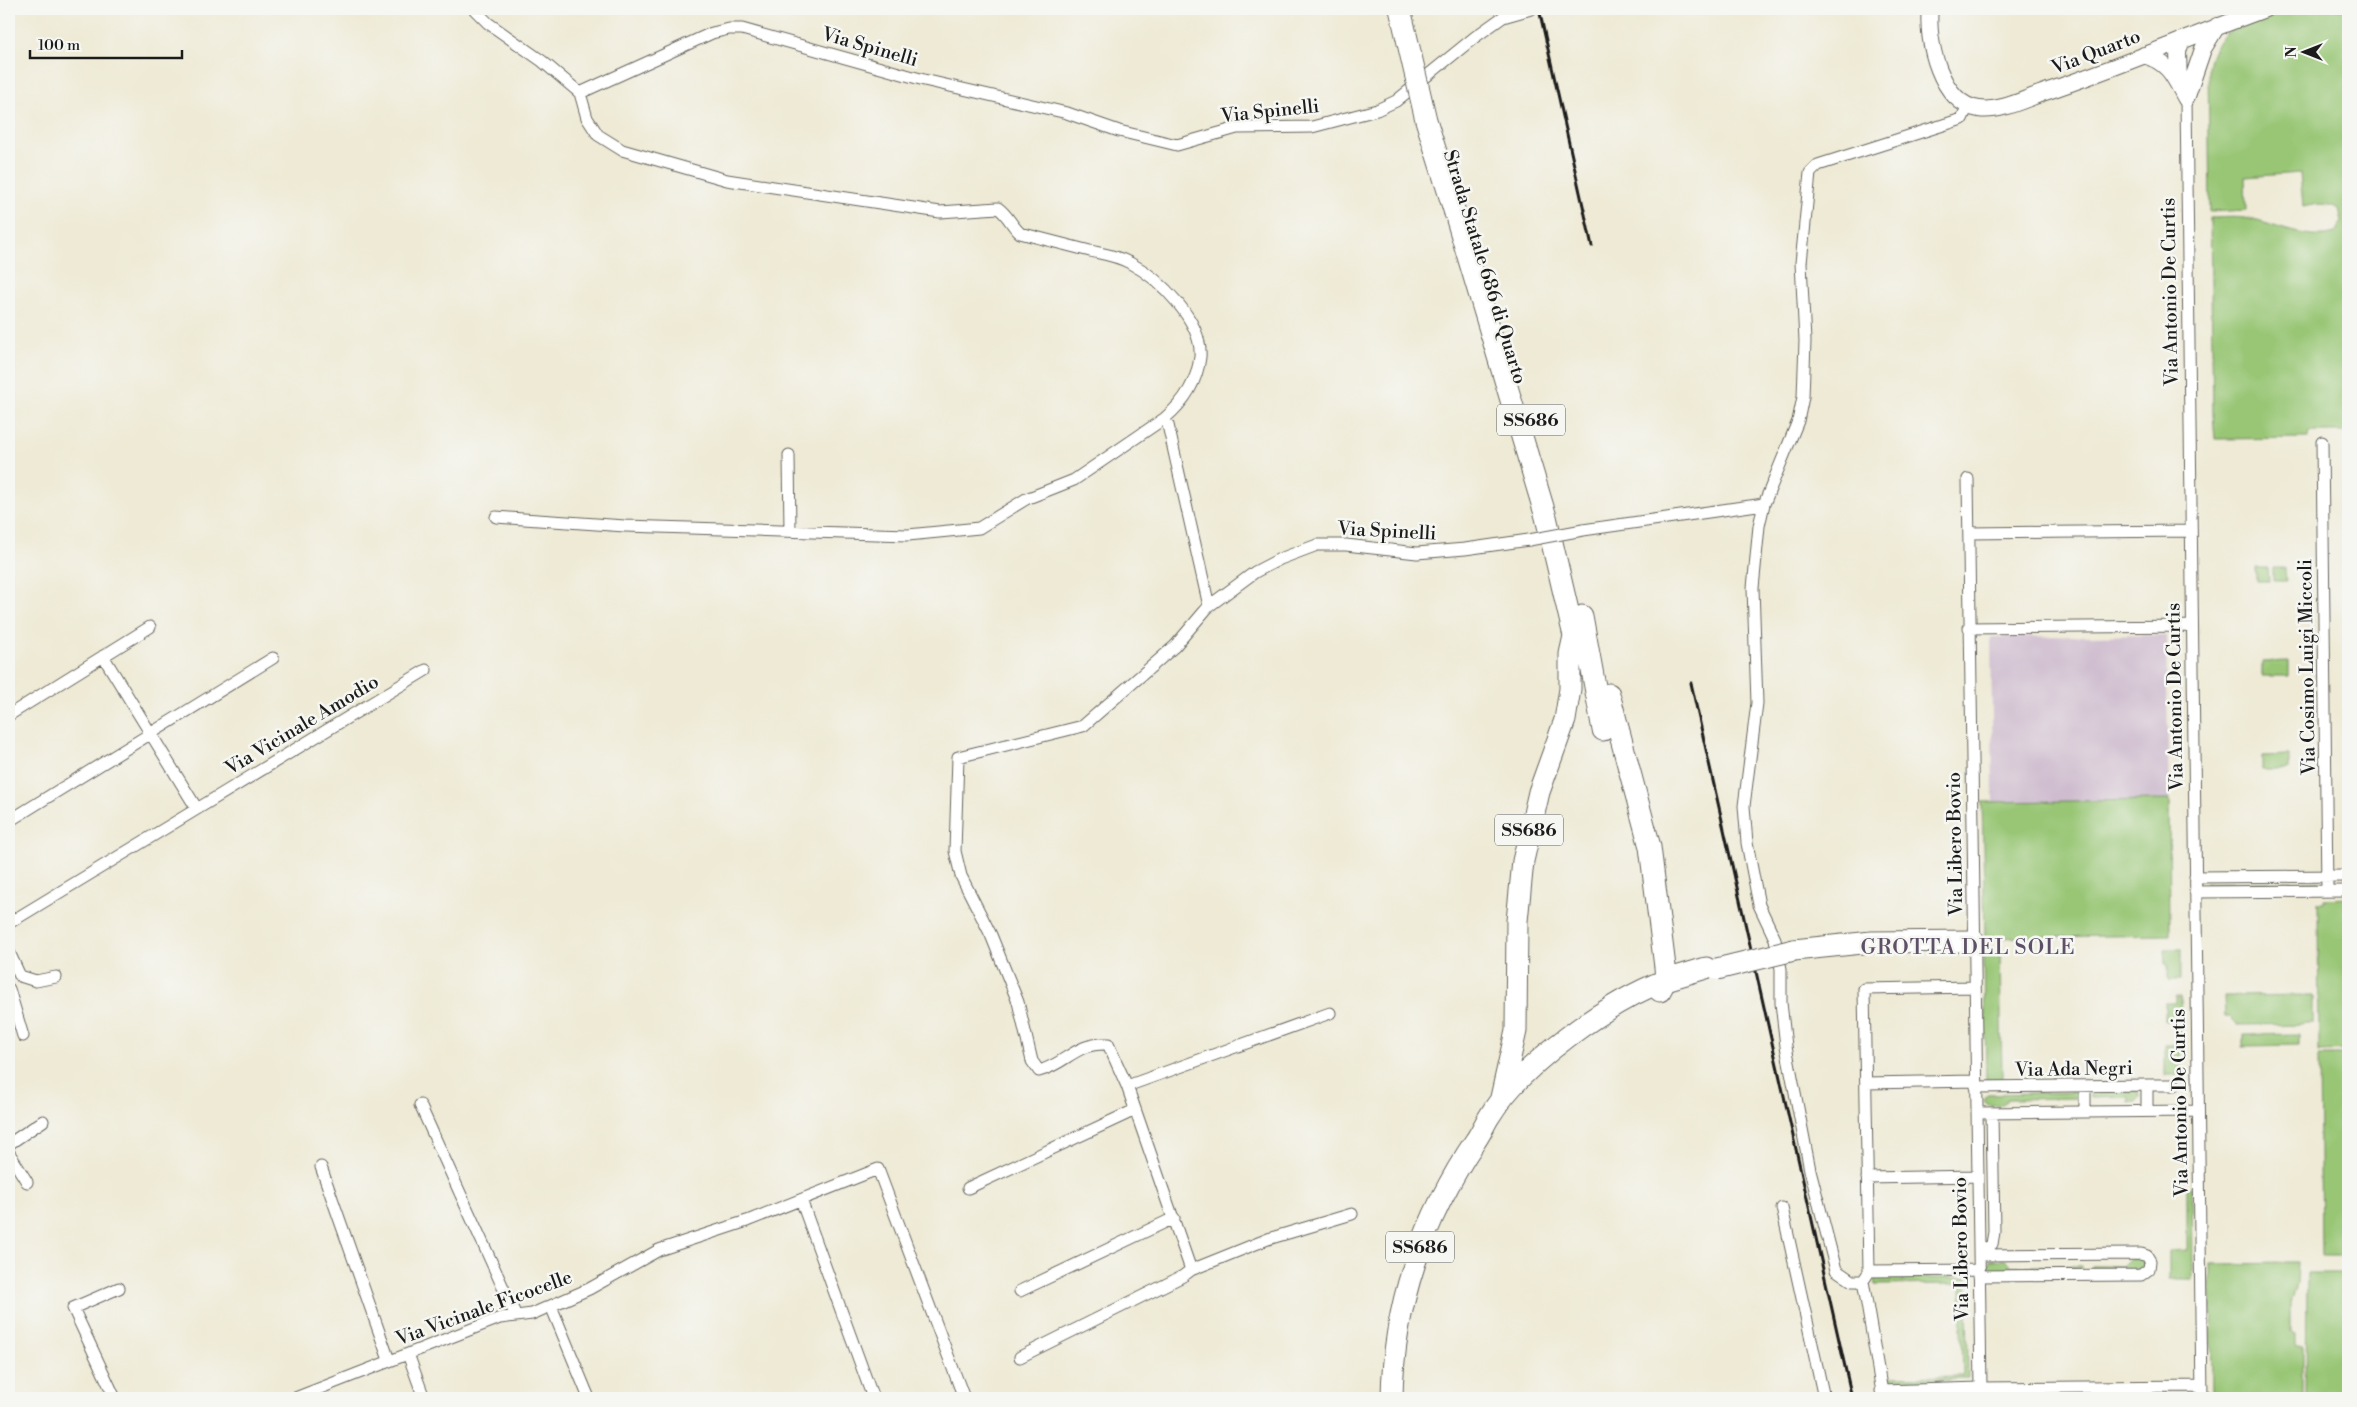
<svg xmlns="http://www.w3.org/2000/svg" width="2357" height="1407" font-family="'Libre Bodoni',serif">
<rect width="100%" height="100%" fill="#f6f6f2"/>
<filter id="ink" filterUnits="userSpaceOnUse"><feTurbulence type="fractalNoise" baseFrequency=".02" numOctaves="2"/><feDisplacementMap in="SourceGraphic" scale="10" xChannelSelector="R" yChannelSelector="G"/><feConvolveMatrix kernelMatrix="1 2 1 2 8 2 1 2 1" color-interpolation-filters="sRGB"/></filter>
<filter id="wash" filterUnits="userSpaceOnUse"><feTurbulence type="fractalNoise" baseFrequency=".0096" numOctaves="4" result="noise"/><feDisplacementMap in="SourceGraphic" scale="20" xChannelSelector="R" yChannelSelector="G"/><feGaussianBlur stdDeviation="1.12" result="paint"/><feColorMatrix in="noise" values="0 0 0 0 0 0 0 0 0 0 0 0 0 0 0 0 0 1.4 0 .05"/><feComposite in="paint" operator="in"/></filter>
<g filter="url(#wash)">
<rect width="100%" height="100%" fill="#eeead5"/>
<path fill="#cfbdcf" d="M2166,635L2169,800L1993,802L1991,637Z"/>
<path fill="#98c674" stroke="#5a7148" d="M2284,9H2348V432H2309L2308,438L2215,439L2213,415L2210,218C2222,218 2237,216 2249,219C2277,225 2306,241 2335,233L2342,221L2339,209C2327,202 2316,204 2303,207L2300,173L2245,177L2246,210L2210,212L2208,67C2214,27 2251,20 2284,9Z
M2256,568H2268L2269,581H2256Z
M2273,568H2285L2286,581H2273Z
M2289,661V676H2262V662Z
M2289,755V770H2262V756Z
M2169,800L2170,935L1985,938L1982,802Z
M2319,881L2323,885L2205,887L2204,885L2206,883Z
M2348,898V1050L2319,1051L2318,902H2324L2325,899Z
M2164,949H2181V980H2168V965L2165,964Z
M1984,952H2000L2002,1079L1986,1080Z
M2313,995V1024L2238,1025L2230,1017H2225L2224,996Z
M2176,996H2181L2182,1033H2176V1021H2165V1003H2176Z
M2299,1034V1045L2243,1046V1035Z
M2165,1045H2180L2181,1076H2165Z
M2319,1055H2348V1256H2321Z
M2137,1091L2140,1097L2136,1102L2129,1103V1097L2090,1098V1092Z
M2081,1092V1098L2008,1099L2003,1105H1988L1984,1101L1987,1094Z
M2187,1187H2192L2193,1279H2169V1251L2187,1250Z
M2130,1258H2141L2144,1261V1268L2141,1270H2091V1266H2122Z
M2006,1259L2012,1266H2081V1270H1992L1988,1267L1990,1260Z
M2298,1263L2297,1283L2291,1303V1332L2295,1334V1345H2303V1398H2212L2211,1264Z
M2307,1273H2348V1398H2306Z
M1874,1278H1967L1968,1379L1884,1381V1377L1963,1376L1961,1284L1875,1285Z"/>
</g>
<g filter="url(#ink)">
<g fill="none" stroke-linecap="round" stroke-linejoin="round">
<g stroke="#66645d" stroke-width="13">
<path id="street" d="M474,9L488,23L542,61L580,93
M2186,99L2202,1398
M1168,425L1209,606
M2322,442L2327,891
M789,455L790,531
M1968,479L1981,1388
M496,517L625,526L908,535L979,528L1026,499L1074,480L1165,418C1184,402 1197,382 1200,357C1203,321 1159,278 1130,263C1118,256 1104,254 1090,251C1067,245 1043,239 1020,233C1011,225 1008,215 998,208L940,212L727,180L622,150L598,135L587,118L580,93L712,33L729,29H742L924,80L1067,113L1119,131L1177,145L1237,128L1312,127L1377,110L1396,101L1475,37L1503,17L1531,9
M1583,530L1764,504
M1969,533L2190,531
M1969,628L2192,626
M9,715L150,627
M197,809L426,670
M9,821L273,658
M2195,877L2348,876
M2195,892L2348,891
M9,923L197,809L103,656
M9,952L20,976L36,981L56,977
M1975,987L1864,989L1869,1271L1979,1270
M9,989L23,1036
M1866,1083L1976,1081
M2147,1085H2175
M1127,1086L1330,1013
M2085,1086V1112
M1976,1087L2147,1085V1111
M420,1105L516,1316
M1977,1113L2197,1111
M9,1144L43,1121
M9,1153L27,1182
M321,1167L389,1360
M1867,1178L1978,1176
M968,1188L1135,1110
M801,1200L873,1398
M1782,1208L1824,1398
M1979,1255L2141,1254L2147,1256L2150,1261L2149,1269L2141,1275L1979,1276
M1979,1255L1992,1244L1994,1232L1992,1113
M1191,1270L1127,1086L1108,1044C1076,1042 1066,1064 1039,1071L1032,1061L1018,1002L991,935L961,876L955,851L958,757L1083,726L1175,646L1209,606L1255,572L1280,559L1317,545H1346L1417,553L1465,549L1529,540
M1867,1275L1863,1281L1883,1398
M1863,1281H1852L1836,1270L1810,1170L1786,1046L1781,1003V969L1775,939L1759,905L1747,843L1744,806L1757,703L1753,588L1759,526L1764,504L1798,421L1803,397L1805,341L1801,263L1810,173L1818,165L1962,119L1968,106
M1020,1291L1174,1218
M551,1306L589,1398
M408,1354L424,1398
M1020,1357L1183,1276L1191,1270L1268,1239L1352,1214
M1881,1391L1981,1388L2202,1386
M115,1398L73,1308L119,1288
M295,1398L500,1318L532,1314L589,1289L659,1250L747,1221L878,1169L964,1398"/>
</g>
<g stroke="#66645d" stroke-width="18">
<path id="secondary" d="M1930,9C1926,41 1941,104 1979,109C2000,112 2025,99 2045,92C2119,67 2191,36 2265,9
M2144,55C2170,63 2174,77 2186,99
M2179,84L2178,51L2182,40
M2186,99L2203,49L2217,26"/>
</g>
<g stroke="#66645d" stroke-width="23">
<path id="highway" d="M1455,213L1546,517L1574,636L1570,654V689L1565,720L1539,792L1523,861L1517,921L1516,1031L1500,1102
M1582,616L1603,730
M1609,694L1650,847L1665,967L1666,980L1660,991
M1794,950L1872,942L1974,941
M1392,1398C1393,1305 1424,1217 1476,1140C1481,1133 1484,1125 1489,1117C1521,1064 1608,1002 1666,980C1679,976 1693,972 1706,968"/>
</g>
<use href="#street" stroke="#fff" stroke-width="11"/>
<use href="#secondary" stroke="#fff" stroke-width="16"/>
<use href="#highway" stroke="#fff" stroke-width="21"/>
<path stroke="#1c1c1c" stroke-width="3" d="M1539,9L1592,246
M1691,683L1852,1398"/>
<g stroke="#66645d" stroke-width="13" stroke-linecap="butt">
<path id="street-bridge" d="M1529,540L1583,530"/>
</g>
<g stroke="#66645d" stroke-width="23" stroke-linecap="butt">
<path id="highway-bridge" d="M1400,9L1426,120L1455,213
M1717,969L1794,950"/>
</g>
<use href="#street-bridge" stroke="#fff" stroke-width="11"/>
<use href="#highway-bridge" stroke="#fff" stroke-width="21"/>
</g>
</g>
<g text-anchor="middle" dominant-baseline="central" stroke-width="5" stroke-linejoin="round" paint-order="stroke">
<g fill="#f6f6f2" stroke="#5d5d5c" stroke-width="1">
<rect x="1497" y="404.5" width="68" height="31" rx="4"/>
<rect x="1495" y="814.5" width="68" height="31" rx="4"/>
<rect x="1386" y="1231.5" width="68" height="31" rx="4"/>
</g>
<g font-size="18" font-weight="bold" fill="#1c1c1c">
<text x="1531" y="420">SS686</text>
<text x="1529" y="830">SS686</text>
<text x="1420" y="1247">SS686</text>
</g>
<g font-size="19" fill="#1c1c1c" stroke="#f6f6f2">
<text transform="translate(870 47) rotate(16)">Via Spinelli</text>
<text transform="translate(2096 52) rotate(-21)">Via Quarto</text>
<text transform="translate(1270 111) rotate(-6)">Via Spinelli</text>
<text transform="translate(1485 267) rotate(73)">Strada Statale 686 di Quarto</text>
<text transform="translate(2170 292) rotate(-91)">Via Antonio De Curtis</text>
<text transform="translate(1387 531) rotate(3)">Via Spinelli</text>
<text transform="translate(2307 667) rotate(-91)">Via Cosimo Luigi Miccoli</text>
<text transform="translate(2175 697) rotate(-91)">Via Antonio De Curtis</text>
<text transform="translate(302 725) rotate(-31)">Via Vicinale Amodio</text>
<text transform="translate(1955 844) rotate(-91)">Via Libero Bovio</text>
<text transform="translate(2074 1069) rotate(-1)">Via Ada Negri</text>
<text transform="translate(2180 1103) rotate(-91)">Via Antonio De Curtis</text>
<text transform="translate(1961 1249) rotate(-91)">Via Libero Bovio</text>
<text transform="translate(484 1308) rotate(-20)">Via Vicinale Ficocelle</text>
</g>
<g font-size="21" letter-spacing="1" fill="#5d5067" stroke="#f6f6f2">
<text x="1968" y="948">GROTTA DEL SOLE</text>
</g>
</g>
<rect width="2357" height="1407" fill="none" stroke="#f6f6f2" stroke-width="30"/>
<g transform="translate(2304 52) rotate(270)" stroke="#f6f6f2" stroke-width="4" paint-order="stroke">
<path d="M0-4L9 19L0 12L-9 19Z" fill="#1c1c1c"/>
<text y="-8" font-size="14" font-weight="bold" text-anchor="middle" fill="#1c1c1c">N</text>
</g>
<path d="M30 50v8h152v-8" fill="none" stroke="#1c1c1c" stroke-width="2.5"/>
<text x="38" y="50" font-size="15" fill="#1c1c1c" stroke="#f6f6f2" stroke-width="4" paint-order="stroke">100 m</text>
</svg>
